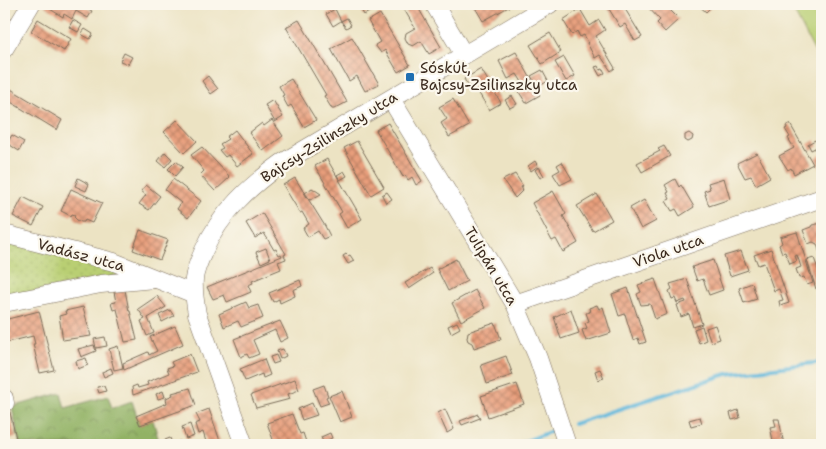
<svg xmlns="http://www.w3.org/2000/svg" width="826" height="449" font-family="'Shantell Sans',sans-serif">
<defs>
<pattern id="grass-dots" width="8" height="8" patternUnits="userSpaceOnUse" patternTransform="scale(1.25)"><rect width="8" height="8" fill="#b9cf73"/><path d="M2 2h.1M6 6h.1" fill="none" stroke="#a0b263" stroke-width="1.8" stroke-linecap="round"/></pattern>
<pattern id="forest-crowns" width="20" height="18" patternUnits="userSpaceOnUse" patternTransform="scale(1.25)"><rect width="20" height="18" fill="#92b265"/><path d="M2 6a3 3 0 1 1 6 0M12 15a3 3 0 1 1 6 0" fill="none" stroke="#789153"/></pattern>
<pattern id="building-cross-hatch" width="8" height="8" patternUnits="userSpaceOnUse" patternTransform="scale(1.25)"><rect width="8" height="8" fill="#e89e7b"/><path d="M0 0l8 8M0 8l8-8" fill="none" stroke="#bd8164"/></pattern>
</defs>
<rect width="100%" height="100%" fill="#fbf7ec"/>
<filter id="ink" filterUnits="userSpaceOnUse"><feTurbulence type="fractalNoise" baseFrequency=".02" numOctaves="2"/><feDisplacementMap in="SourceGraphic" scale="10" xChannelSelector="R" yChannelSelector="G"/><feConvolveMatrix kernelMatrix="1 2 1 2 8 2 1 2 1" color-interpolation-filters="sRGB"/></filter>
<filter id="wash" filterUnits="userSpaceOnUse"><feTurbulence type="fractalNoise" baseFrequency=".0096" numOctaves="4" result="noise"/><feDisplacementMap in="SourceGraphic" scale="20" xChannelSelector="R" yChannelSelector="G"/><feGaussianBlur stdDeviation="1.12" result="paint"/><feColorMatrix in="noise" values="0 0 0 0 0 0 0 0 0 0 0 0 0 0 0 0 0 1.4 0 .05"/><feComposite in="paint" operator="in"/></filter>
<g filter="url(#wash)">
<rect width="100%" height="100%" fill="#ece3c3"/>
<path fill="url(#grass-dots)" stroke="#7a7c48" d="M4,239L129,273L4,298Z"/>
<path fill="url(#forest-crowns)" stroke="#666e42" d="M61,393L65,408L108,396L112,408L132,401L140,425L153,420L160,445H20L12,407Z"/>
<path fill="#b9cf73" stroke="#7a7c48" d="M795,4H822V66L792,8Z"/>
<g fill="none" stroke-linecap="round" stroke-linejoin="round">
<path stroke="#5db6da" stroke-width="4" d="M573,424L727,374L822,362
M515,445L552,431"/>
</g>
<g id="blocks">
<path fill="url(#building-cross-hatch)" d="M46,4H80L92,11L88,18L76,11L72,19L64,14L63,17L45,6Z
M363,4H371L374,9L364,15L359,6Z
M401,4H416L441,47L429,54L421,41L413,46L408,44L405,38L406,33L415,28Z
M473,4H514L483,21Z
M606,4H622L642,37L635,41L625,24L620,27Z
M645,4H664L679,19L665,32L657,23L660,20Z
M697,4H714L706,12Z
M335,9L341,21L333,26L326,14Z
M580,9L590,26L599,20L605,30L596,36L615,68L611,71L600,55L595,58L587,43L588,42L584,35L580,37L577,31L572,35L563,20Z
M380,14L410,65L398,72L385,50L381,53L375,45L380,42L368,21Z
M347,18L351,25L346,28L341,21Z
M38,19L71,39L64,51L31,31Z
M73,20L82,25L78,32L69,27Z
M299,20L347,102L334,109H332L324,96L326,95L286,27Z
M85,29L93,34L90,39L81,34Z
M550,33L561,52L542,64L530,45Z
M352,37L379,84L365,91L357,76L349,81L331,49Z
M516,52L540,95L526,103L519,92L522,90L519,83L522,82L517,74L508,79L499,61Z
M124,53L132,57L128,64L120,61Z
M564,57L575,76L566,81L555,62Z
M598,66L600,70L603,69L605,73L600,76L595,67Z
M481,69L501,103L489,110L477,90L475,92L471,86L469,87L464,79Z
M542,70L548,81L538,87L531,76Z
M208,76L218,89L211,94L202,81Z
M291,79L316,120L304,127L291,105L288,107L282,96L284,95L279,86Z
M4,85L62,120L57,130L9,101L4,110Z
M512,96L517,104L510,108L505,100Z
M453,99L469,126L449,137L441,123L447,119L439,107Z
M273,100L283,117L275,122L265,105Z
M177,120L197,141L184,153L164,132Z
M272,120L283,136L263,151L249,133L262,123L264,126Z
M388,123L422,181L416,185L412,177L408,180L405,175L403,177L376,130Z
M790,124L813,164L794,174L791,168L788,170L779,156L794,148L788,138L790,137L785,129L787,128L786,126Z
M235,130L253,154L237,166L228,155L225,157L219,150L223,148L220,144L228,139L226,137Z
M689,133L693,136L692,140L688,142L685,140V135Z
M12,135L24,142L19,151L7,143Z
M815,140L819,146L811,150L808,144Z
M357,141L384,187L371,195L344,148Z
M664,146L670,156L642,172L637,163L660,151L658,149Z
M202,147L230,177L215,191L200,175L204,171L191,155Z
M165,152L172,159L165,167L158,161Z
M757,153L770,177L756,185L751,176L745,178L737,163Z
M822,154V171L815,158Z
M327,159L362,219L347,228L339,214L342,212L315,166Z
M176,161L183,167L175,176L168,169Z
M535,161L538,166L531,171L528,166Z
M562,162L572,179L560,185L553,174L560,170L557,165Z
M539,167L544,176L540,178L535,170Z
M344,171L347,176L340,180L337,175Z
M515,174L523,186L521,187L523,190L515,198L503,180Z
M78,178L89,184L86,191L75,186Z
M295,178L325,226L330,236L323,239L318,231L308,237L303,228L309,224L302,212L300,213L283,185Z
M724,178L730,199L709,206L704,191L710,189L708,183Z
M173,179L201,201L188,218L177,209L181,203L165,190Z
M675,179L679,187L681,185L694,207L680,216L676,209L672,211L666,201L670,199L667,193L669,192L665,185Z
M146,185L160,196L149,210L139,204L146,195L141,191Z
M312,188L321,194L310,200L305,193Z
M71,189L102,203L92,223L85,220L84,222H81L77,220L74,217L75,215L72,214L71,216L61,211Z
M553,191L566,214L563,216L578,243L563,252L556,239L552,241L532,203Z
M387,192L392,199L386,203L382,195Z
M597,194L612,220L593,231L577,206Z
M23,197L43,207L33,226L13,216Z
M644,200L656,221L641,229L630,208Z
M262,213L286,254L284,255L286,259L278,262L281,269L252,281L253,283L248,285L251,292L227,302L224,295L213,299L207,287L282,256L281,254L279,255L276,249L274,250L264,233L255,238L246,223Z
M822,223V260L817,244L813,242L808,244L803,230L811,227L812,225Z
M140,230L168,240L160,260L133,250Z
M797,232L813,283L807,285L804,277L799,278L796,269L801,267L797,255L795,256L797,261L790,264L785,252L782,253L779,245L782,243L780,237Z
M266,248L270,259L261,263L256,252Z
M771,249L789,303L780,306L779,301L783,300L779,289L774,291L764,263L758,265L754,255Z
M741,251L748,270L730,276L724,256Z
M346,254L348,256L350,255L354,261L348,264L343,256Z
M814,258L822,280V287L816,289L807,260Z
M456,259L467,281L448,291L437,269Z
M713,260L723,290L709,295L703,279L697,281L692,267Z
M430,268L433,273L409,289L405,283Z
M655,279L667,314L655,319L650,304L641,305L637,294L641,292L638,285Z
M687,279L702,324L693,327L689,314L681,317L677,305L686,302L685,300L677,303L675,298L672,299L669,291L672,289L670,284Z
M300,280L302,286L293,290L295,296L280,303L279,299L273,302L269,293Z
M752,283L757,299L744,303L739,288Z
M628,288L646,342L640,344L638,338L633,340L625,314L619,316L612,294Z
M125,290L129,311H130L137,340L125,342L117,309L113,310L111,303L116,302L114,292Z
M475,290L485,308L461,321L452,303Z
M157,296L166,307L148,318L154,333L147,336L141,321L145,319L138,309Z
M246,302L249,308L258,305L263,318L241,327L238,321L224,327L219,314Z
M597,305L599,309L603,307L611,333L586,341L582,330L587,328L585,323L589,321L586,313L590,312L589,308Z
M83,307L91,336L63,340L59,316L66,314L65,311Z
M571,309L579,333L561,339L554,317Z
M170,310L174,316L162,322L159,315Z
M39,311L54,370L40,373L33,344H35L33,336L4,343V320Z
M280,321L288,338L280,342L275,330L253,340L259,354L249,358L247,354L241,357L234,339Z
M457,322L460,328L451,333L448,326Z
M495,323L501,339L474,348L472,343L468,341L467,338L468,332Z
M715,325L720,339L711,342L706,328Z
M175,326L183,344L124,370L123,363L148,352L149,355L157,351L150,337Z
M702,326L706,340L699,343L694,329Z
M105,337L107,346L96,348L94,339Z
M94,345L96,351L81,357L78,349Z
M118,346L123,368L114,370L109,349Z
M283,349L286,356L280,359L277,351Z
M190,354L197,372L133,395L132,387L137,385L138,388L148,385L147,382L169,373L167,368L173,366L171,362Z
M276,355L279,362L273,364L270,357Z
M506,356L513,375L487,384L481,365Z
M86,358L88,365L78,369L76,361Z
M264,359L270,375L263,378L262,374L245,381L240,369Z
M111,368L113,373L104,377L102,372Z
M600,369L604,378L598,380L595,371Z
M295,379L299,390L288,394L290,399L256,408L251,395Z
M517,384L524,404L488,417L481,396Z
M324,385L328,396L326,397L329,403L320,406L313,389Z
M104,386L106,391L99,393L97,387Z
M190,388L196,405L140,425L136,416L167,403L166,398L173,395L172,393Z
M163,391L165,397L158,399L156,394Z
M342,391L352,417L340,422L329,396Z
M312,403L317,415L302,420L298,409Z
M9,408L16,438L7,440L4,424V409Z
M209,409L220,441L207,445L203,432L198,434L195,424L200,422L196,414Z
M445,409L454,429L447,433L438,413Z
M738,410L740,418L732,420L730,413Z
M292,414L300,434L303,433L306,442L298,445H275L267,423Z
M478,414L480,418L462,425L460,421Z
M700,417L702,423L691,426L689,420Z
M774,419H779L784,445H774L770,427L776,426Z
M190,424L194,436L186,439L182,427Z
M330,433L332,438L323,442L321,437Z
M170,438L172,443L180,441L181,445H166L165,440Z"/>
</g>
</g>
<g filter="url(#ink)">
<use href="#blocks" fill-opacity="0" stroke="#796b58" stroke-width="1"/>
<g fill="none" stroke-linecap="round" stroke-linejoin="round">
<g stroke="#796b58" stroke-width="19">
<path id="minor" d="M434,4L464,55
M4,49L31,4
M391,99L515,304L538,358L567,445
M4,234L114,262L194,294
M4,303L101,284L154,279
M515,304L822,198
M4,398L5,403
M244,445L197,314C195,302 193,291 194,279C195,269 200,259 204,250C221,212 249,187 282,163L550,4"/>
</g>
<use href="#minor" stroke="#fff" stroke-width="18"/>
</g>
</g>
<rect fill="#1f6fb2" stroke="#fbf7ec" stroke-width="2" x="405" y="72" width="10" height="10" rx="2.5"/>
<g text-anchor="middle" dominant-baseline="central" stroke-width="4.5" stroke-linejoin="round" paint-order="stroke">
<g font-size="15" fill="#3b2a1e" stroke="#fbf7ec" text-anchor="start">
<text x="420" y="68">Sóskút,<tspan x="420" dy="17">Bajcsy-Zsilinszky utca</tspan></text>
</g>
<g font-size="15" fill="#3b2a1e" stroke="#fbf7ec">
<text transform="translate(329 137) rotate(-32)">Bajcsy-Zsilinszky utca</text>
<text transform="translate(668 251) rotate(-19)">Viola utca</text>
<text transform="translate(81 255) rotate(15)">Vadász utca</text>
<text transform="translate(491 266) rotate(59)">Tulipán utca</text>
</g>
</g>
<rect width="826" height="449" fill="none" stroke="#fbf7ec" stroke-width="20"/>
</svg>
